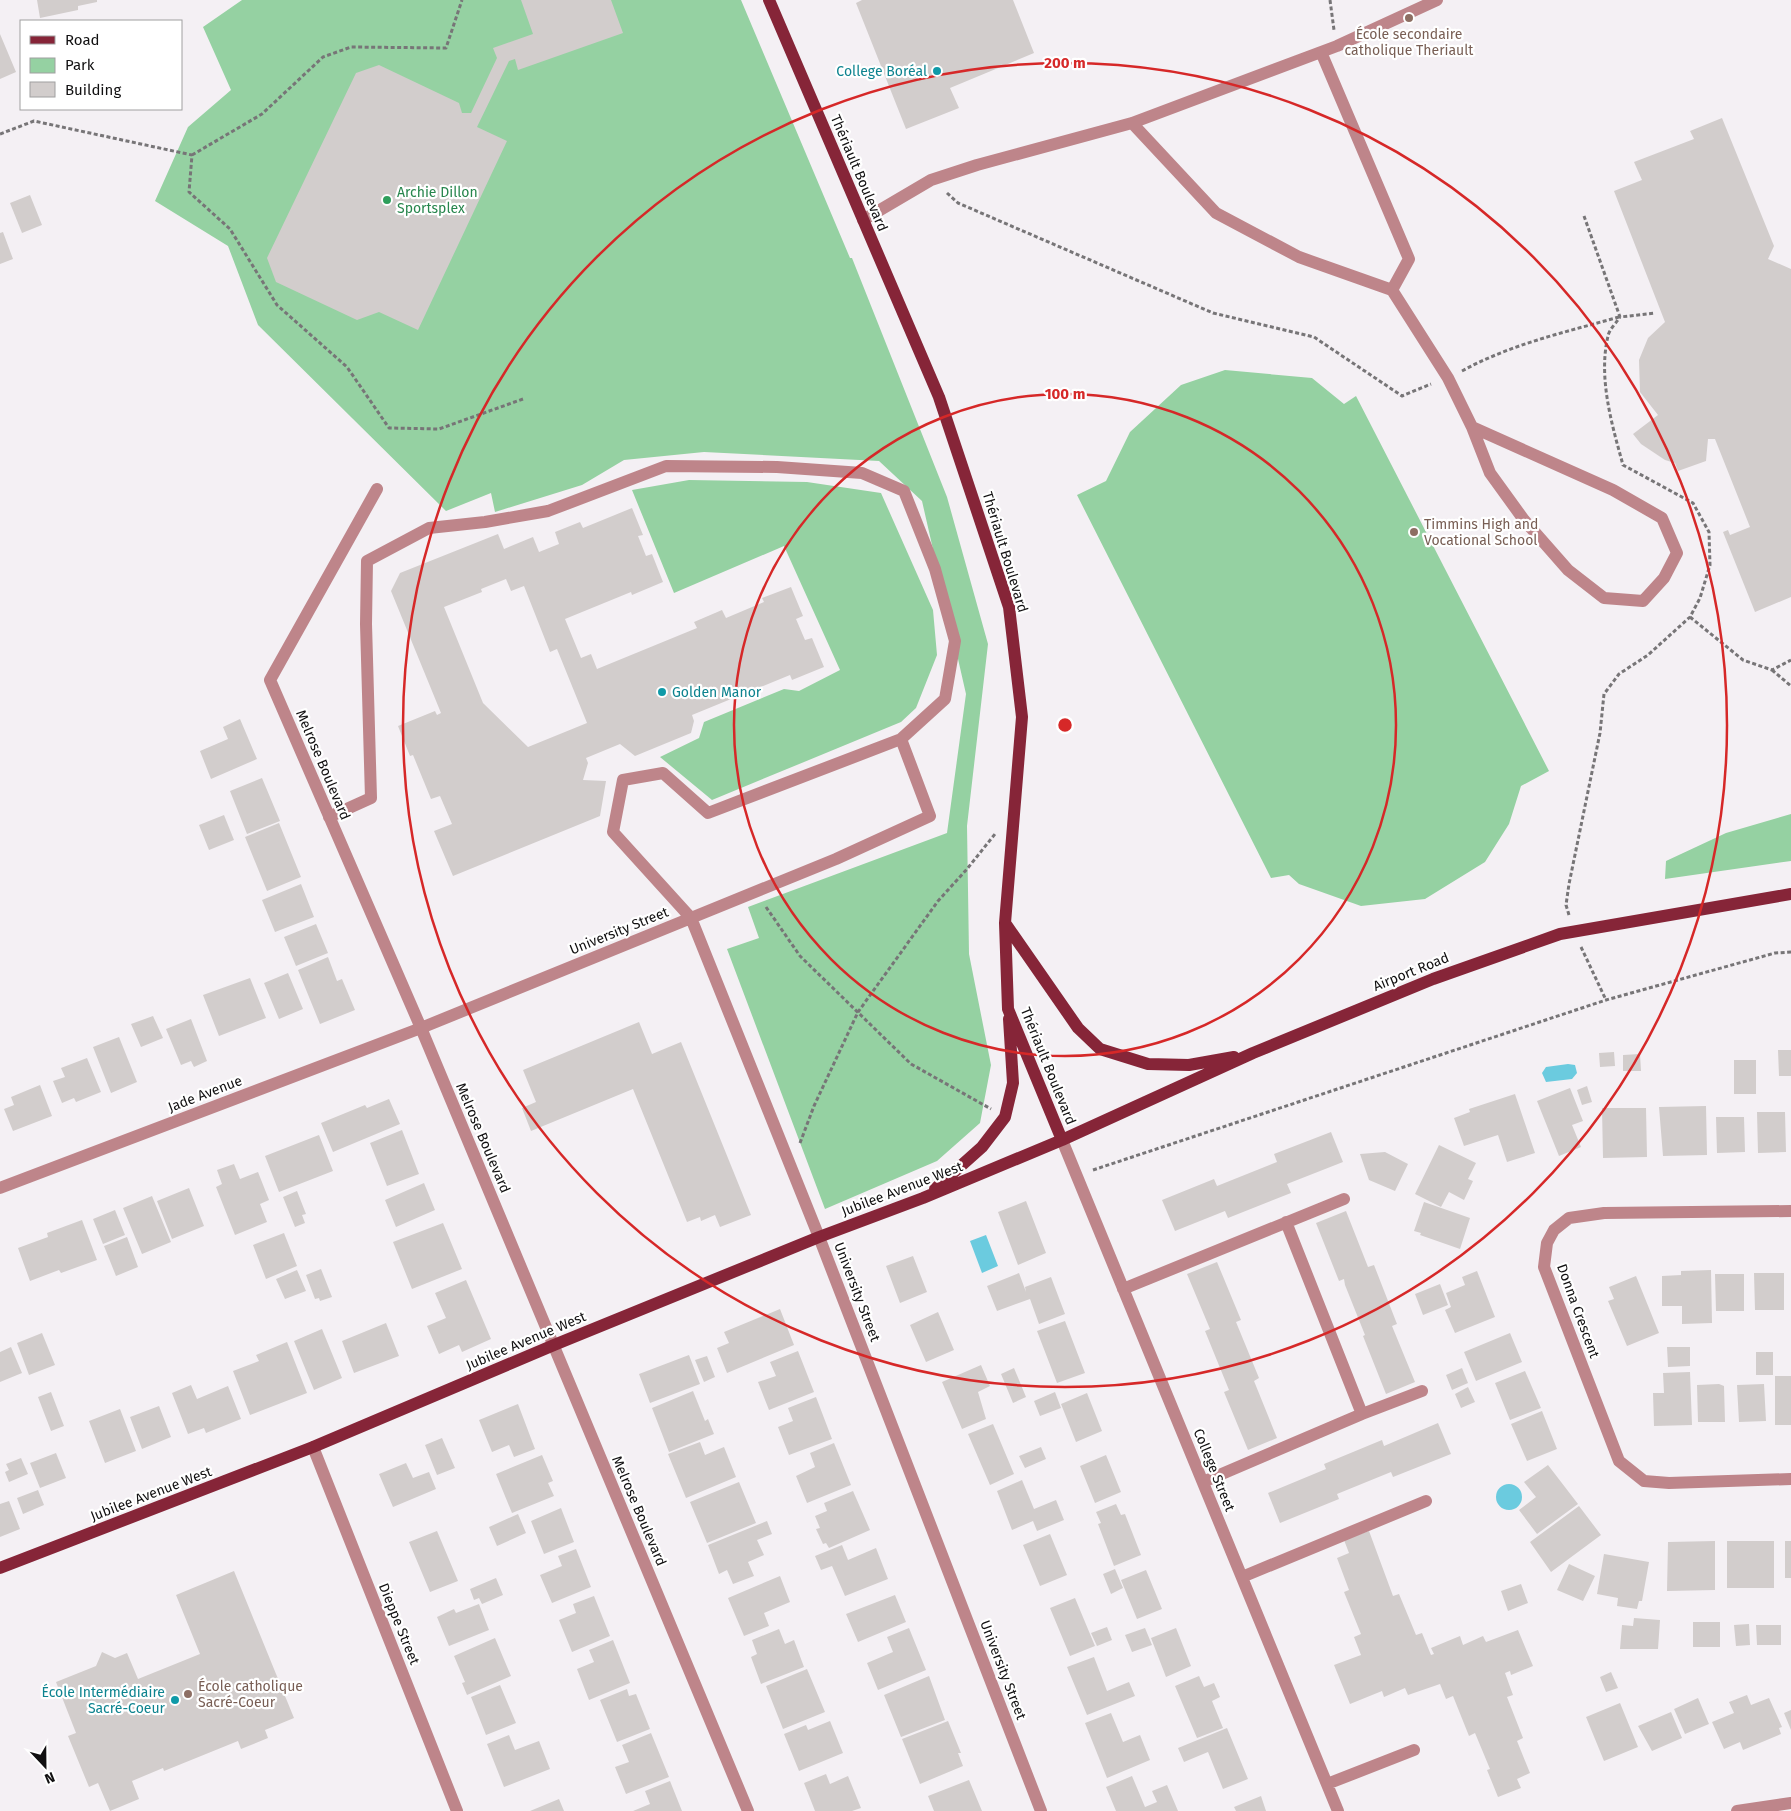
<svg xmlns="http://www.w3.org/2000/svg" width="1791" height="1811" font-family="'Fira Sans',sans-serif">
<rect width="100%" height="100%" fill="#f4f0f4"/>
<path fill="#95d1a2" d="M242,0H741L850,258H852L947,497L988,644L967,826L969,954L991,1065L980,1123L937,1161L825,1209L727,949L759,938L748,907L947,833L966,694L922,501L879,461L704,452L624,460L582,485L495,512L491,493L446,511L258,325L228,246L155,201L188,127L231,90L203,27Z
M1225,370L1312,378L1344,404L1356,396L1549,771L1521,786L1509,824L1485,862L1425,899L1361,906L1299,884L1289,875L1271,878L1077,495L1106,481L1130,432L1181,385Z
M689,480L807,482L881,493L933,610L937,655L916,708L901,722L712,800L660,757L699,738L704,722L784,689L799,691L840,670L784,546L674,593L632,490Z
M1791,814V861L1665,879L1666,861L1726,833Z"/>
<path fill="#6bcbdf" d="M1568,1064L1575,1065L1577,1073L1572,1079L1546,1082L1542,1073L1546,1067Z
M986,1235L998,1266L982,1273L970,1241Z
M1496 1497a13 13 0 1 1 26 0a13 13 0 1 1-26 0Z"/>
<path fill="#d2cdcc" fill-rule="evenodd" d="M37,0H97V2L78,6V10L40,18Z
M521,0H611L623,33L518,70L515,59L509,61L477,127L507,141L418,330L379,312L357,320L276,282L267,258L356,73L379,65L459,103L462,113H471L497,58L493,48L533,34Z
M862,0H1013L1034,53L950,88L959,108L906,129L856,3Z
M0,34L16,72L0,79Z
M1722,118L1774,246L1768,259L1791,269V597L1755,612L1723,532L1728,530L1730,535L1750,527L1715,439H1708L1706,461L1678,471L1675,463L1665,460L1641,444L1633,434L1658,415L1640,392L1639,360L1648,338L1665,322L1614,191L1642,180L1634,162L1694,139L1690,131Z
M30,195L42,225L22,233L10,203Z
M3,232L13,259L0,264V233Z
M632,508L643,535L638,536L646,556L652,554L663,582L632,595L631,592L565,619L581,658L591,654L597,669L697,628L694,622L722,610L726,618L764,602L762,598L791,587L803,616L796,619L805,640L812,638L824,667L792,680L790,675L692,715L694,721L691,733L635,756L620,744L586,758L588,763L583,780L606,781L600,816L453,876L434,831L452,824L440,796L431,799L413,755L410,756L398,726L435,711L437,715L441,713L391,591L400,573L498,534L504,549L533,537L539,552L559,544L555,532L580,522L583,528ZM506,579L511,591L524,586L550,652L557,649L587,723L528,747L483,703L444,607L482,592L481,589Z
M240,719L257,759L211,779L200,751L228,739L223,727Z
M262,778L280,821L247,834L230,791Z
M224,815L234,840L209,850L199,825Z
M279,823L301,877L267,891L245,837Z
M301,884L314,917L275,932L262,900Z
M316,924L328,953L296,966L284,937Z
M328,957L337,981L342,979L355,1010L320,1024L298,970Z
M288,973L303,1009L279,1019L264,983Z
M250,978L266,1018L219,1036L203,995Z
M153,1016L163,1038L141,1047L131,1024Z
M191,1019L207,1061L194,1067L191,1061L181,1065L166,1029Z
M639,1022L652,1054L681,1042L751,1215L720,1227L715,1215L701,1221L700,1217L687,1222L633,1089L531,1131L522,1108L536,1102L523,1070Z
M119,1037L137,1082L111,1093L93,1047Z
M1778,1050H1791V1076H1779Z
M1614,1052L1615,1066L1600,1067L1599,1053Z
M1640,1054L1641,1071H1623V1055Z
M87,1058L101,1092L76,1102L74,1098L62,1103L53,1081L65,1077L61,1068Z
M1734,1060H1756V1094H1734Z
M40,1085L52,1116L13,1131L4,1109L14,1105L11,1097Z
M1587,1086L1592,1102L1582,1105L1577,1090Z
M1570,1088L1583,1121L1572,1125L1581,1147L1559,1156L1537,1101Z
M1515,1094L1535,1153L1507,1162L1498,1135L1464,1146L1454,1118L1470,1112L1469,1109Z
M389,1099L400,1124L333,1152L321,1123L365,1105L367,1108Z
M1706,1106L1707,1155L1663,1156L1659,1107Z
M1602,1108H1646L1647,1157L1603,1158Z
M1757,1112H1785L1786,1152L1758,1153Z
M1716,1117H1744L1745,1152L1717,1153Z
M402,1130L419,1174L387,1186L370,1143Z
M1331,1132L1343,1162L1287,1184L1291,1193L1228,1218L1225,1211L1175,1231L1162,1200L1214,1179L1217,1186L1277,1162L1274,1154Z
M319,1135L333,1171L279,1192L265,1156Z
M1439,1145L1476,1163L1468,1179L1473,1181L1464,1200L1449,1192L1441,1207L1415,1194Z
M1385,1152L1408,1164L1395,1191L1369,1180L1360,1154Z
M234,1164L240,1179L258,1172L269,1200L260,1204L267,1222L235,1235L216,1187L222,1184L217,1170Z
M424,1183L435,1210L396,1227L385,1200Z
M189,1188L204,1226L172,1239L157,1201Z
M297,1191L306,1214L302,1215L305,1223L295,1227L283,1197Z
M152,1196L171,1242L142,1254L123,1208Z
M1026,1201L1046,1253L1018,1265L998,1212Z
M1424,1202L1470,1218L1460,1249L1420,1235L1421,1233L1414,1231Z
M115,1210L125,1235L103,1244L93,1219Z
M1346,1211L1368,1267L1374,1265L1397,1324L1392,1326L1415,1382L1386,1394L1363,1336L1365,1335L1345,1285L1344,1279L1339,1281L1316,1223Z
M82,1220L97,1260L61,1273L59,1270L30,1281L18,1248L48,1237L47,1233Z
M443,1223L462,1269L412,1289L393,1242Z
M284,1233L297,1266L266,1279L253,1245Z
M127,1237L138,1267L116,1276L104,1246Z
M913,1256L927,1292L900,1303L886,1266Z
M1217,1262L1241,1320L1236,1322L1259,1378L1254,1381L1277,1438L1248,1450L1224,1392L1229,1390L1205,1331L1210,1329L1187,1274Z
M321,1269L332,1297L320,1301L319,1298L315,1299L306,1275Z
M297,1270L306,1291L285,1299L276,1279Z
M1711,1270L1712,1323L1682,1324V1306H1662V1276L1681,1275V1271Z
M1477,1271L1495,1317L1455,1333L1445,1310L1451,1307L1446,1293L1465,1285L1462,1277Z
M1019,1273L1026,1292L1025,1287L1051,1277L1065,1314L1039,1324L1030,1299L997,1311L987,1286Z
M1754,1273H1784V1310H1755Z
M1715,1274H1744V1311H1716Z
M1636,1276L1659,1333L1627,1346L1608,1301L1614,1299L1609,1287Z
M466,1280L491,1339L462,1352L459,1345L439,1354L427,1326L446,1318L435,1293Z
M1440,1284L1448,1305L1423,1315L1415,1294Z
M780,1309L794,1345L727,1373L717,1348L729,1343L724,1332Z
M938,1312L954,1350L926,1362L910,1325Z
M1065,1321L1085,1373L1057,1383L1037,1331Z
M386,1323L399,1356L354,1373L342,1341Z
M322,1329L342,1378L314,1390L294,1341Z
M42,1333L55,1365L29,1375L17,1343Z
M1510,1333L1522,1362L1476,1381L1464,1352Z
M287,1342L307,1393L250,1415L233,1371L259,1361L256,1355Z
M11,1347L22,1373L0,1382V1352Z
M1667,1347H1690V1366L1668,1367Z
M798,1351L814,1392L769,1410L758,1382L776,1376L770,1362Z
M1756,1352H1773V1375H1756Z
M689,1355L700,1384L650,1403L639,1374Z
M707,1356L715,1377L704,1382L695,1360Z
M981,1365L990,1386L978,1392L986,1419L962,1429L942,1382Z
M1014,1368L1026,1397L1013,1403L1001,1374Z
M1462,1368L1468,1383L1452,1390L1446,1375Z
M1525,1371L1541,1408L1510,1420L1495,1383Z
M1690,1372L1692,1425L1654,1426L1653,1393H1664L1663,1373Z
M1775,1376H1791V1425H1775Z
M1719,1384L1724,1386L1725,1422H1698L1697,1385Z
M1764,1384L1766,1421L1739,1422L1737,1385Z
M191,1385L197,1399L228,1386L241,1419L206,1433L204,1428L188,1434L172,1393Z
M1468,1387L1475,1402L1461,1408L1455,1394Z
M693,1391L705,1421L708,1419L714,1434L669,1452L652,1408Z
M51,1392L64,1426L51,1431L38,1397Z
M1055,1392L1061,1408L1040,1416L1034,1401Z
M1087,1393L1102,1431L1076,1442L1061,1404Z
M816,1397L832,1439L789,1455L778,1427L793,1421L788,1408Z
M518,1404L535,1449L514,1457L509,1445L492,1452L479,1420Z
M159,1406L171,1437L142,1449L130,1417Z
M120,1409L136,1451L105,1463L89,1421Z
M1542,1411L1557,1449L1527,1461L1511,1424Z
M1438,1423L1451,1454L1393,1477L1391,1472L1337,1494L1339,1499L1280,1523L1268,1493L1326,1469L1324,1464L1382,1440L1384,1446Z
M993,1424L1014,1474L990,1485L968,1434Z
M442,1438L455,1468L437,1475L425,1445Z
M700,1442L705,1455L724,1447L736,1477L686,1498L668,1454Z
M834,1443L851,1485L807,1503L796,1476L815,1467L810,1453Z
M1041,1447L1046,1459L1025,1468L1019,1456Z
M56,1453L66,1478L40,1488L30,1463Z
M542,1455L553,1481L548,1483L554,1496L512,1513L496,1474Z
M1106,1455L1121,1492L1095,1503L1080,1466Z
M21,1458L28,1474L9,1482L5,1472L9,1470L6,1464Z
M406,1463L413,1478L429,1472L436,1489L393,1507L379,1474Z
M1548,1465L1578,1504L1537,1534L1519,1510L1536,1497L1524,1482Z
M1022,1480L1034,1509L1056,1500L1064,1520L1037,1531L1033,1521L1012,1530L997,1491Z
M739,1482L756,1523L707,1543L690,1502Z
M38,1490L44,1505L23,1514L17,1498Z
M853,1491L870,1530L829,1548L826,1543L823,1544L816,1529L820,1528L815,1516L827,1511L824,1503Z
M9,1501L20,1529L0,1537V1504Z
M1116,1504L1121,1515L1125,1514L1141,1555L1114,1566L1098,1524L1101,1523L1096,1512Z
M1579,1506L1601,1535L1551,1572L1530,1542Z
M561,1508L574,1542L544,1554L531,1521Z
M518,1514L526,1533L497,1546L489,1527Z
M767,1521L772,1534L757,1540L764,1555L748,1562L754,1576L733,1584L727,1570L719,1574L708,1545Z
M437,1531L458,1581L430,1592L409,1542Z
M1369,1531L1393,1596L1399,1594L1416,1635L1422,1633L1431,1655L1434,1654L1431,1648L1460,1636L1463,1645L1483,1636L1486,1642L1518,1630L1533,1666L1511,1675L1510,1671L1505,1673L1513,1695L1507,1697L1523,1738L1517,1741L1530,1773L1517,1779L1521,1788L1498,1797L1487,1770L1490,1769L1475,1733L1469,1736L1453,1696L1446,1699L1440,1684L1408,1695L1405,1688L1384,1697L1382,1691L1350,1704L1334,1665L1361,1655L1354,1637L1361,1634L1344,1592L1349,1590L1337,1558L1349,1553L1344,1540Z
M1050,1534L1067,1575L1040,1586L1023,1545Z
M1715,1541V1590L1667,1591L1668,1542Z
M1727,1541H1774V1588H1727Z
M1785,1541H1791V1578H1785Z
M842,1545L848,1560L876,1548L888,1579L845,1596L832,1566L821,1570L815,1556Z
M576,1549L591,1587L552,1603L540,1575L562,1566L558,1556Z
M1604,1554L1649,1562L1642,1601H1639L1637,1609L1617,1606L1618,1598L1597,1594Z
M1569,1564L1595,1576L1583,1601L1557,1590Z
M1115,1569L1123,1588L1111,1594L1103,1574Z
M1146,1570L1162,1609L1137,1619L1121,1580Z
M234,1571L294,1718L265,1730L268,1738L241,1749L238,1741L164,1771L163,1768L132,1781L139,1799L110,1811L98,1783L89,1787L68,1736L76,1733L56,1682L96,1666L102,1652L115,1658L127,1653L138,1679L200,1654L176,1595Z
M780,1576L790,1602L764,1613L769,1626L744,1636L728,1598Z
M496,1578L503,1595L482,1604L479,1598L474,1600L470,1589Z
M1521,1584L1528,1603L1508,1611L1501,1591Z
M895,1595L906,1622L858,1642L846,1614Z
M594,1596L610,1636L572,1652L559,1620L576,1613L573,1604Z
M1075,1598L1095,1646L1070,1656L1050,1608Z
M479,1604L489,1630L449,1646L437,1617L454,1609L456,1613Z
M1634,1618L1660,1620L1658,1649H1620L1622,1625L1633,1626Z
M1693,1622H1720V1647H1693Z
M1749,1624L1750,1645L1736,1646L1734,1625Z
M1756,1625H1781V1645H1757Z
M1107,1627L1112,1640L1097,1646L1091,1633Z
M909,1628L926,1670L878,1690L867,1663L893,1652L887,1637Z
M1145,1628L1152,1645L1132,1652L1125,1635Z
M1176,1628L1191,1666L1166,1677L1151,1638Z
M779,1629L785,1644L794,1640L804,1667L761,1684L751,1657L757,1654L752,1640Z
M495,1638L511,1676L467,1695L462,1683L465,1682L454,1656Z
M613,1640L630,1683L589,1700L577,1669L594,1662L589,1650Z
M1094,1657L1107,1691L1129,1682L1135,1696L1087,1715L1067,1667Z
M807,1669L825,1712L783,1729L766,1686Z
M1611,1672L1618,1688L1606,1692L1600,1677Z
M929,1676L945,1720L901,1737L884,1695Z
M1199,1676L1204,1687L1214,1683L1220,1697L1212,1701L1223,1728L1197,1738L1175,1686Z
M500,1685L516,1723L486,1735L471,1697Z
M627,1689L629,1696L636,1694L650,1729L617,1742L600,1700Z
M1747,1695L1751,1705L1769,1698L1782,1727L1779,1728L1781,1734L1743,1750L1740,1742L1724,1749L1712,1722L1734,1713L1729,1702Z
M1698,1698L1709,1724L1685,1734L1674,1709Z
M1620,1703L1638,1747L1604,1761L1586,1717Z
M1791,1710V1730L1784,1713Z
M1671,1712L1682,1738L1652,1751L1638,1726Z
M1111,1713L1123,1742L1140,1735L1150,1760L1107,1778L1085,1723Z
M830,1721L843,1753L799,1771L784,1734L806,1725L808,1730Z
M948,1721L961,1753H958L963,1766L920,1784L902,1739Z
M1227,1728L1248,1779L1223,1789L1208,1752L1184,1762L1178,1748Z
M651,1733L669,1777L626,1794L615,1767L629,1762L622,1745Z
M509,1735L515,1750L539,1741L550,1769L504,1787L487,1744Z
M826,1774L830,1784L848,1776L861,1808L852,1811H815L804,1783Z
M1132,1776L1145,1807L1157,1802L1152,1791L1167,1785L1178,1811H1116L1106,1787Z
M969,1780L982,1811H934L928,1796Z
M670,1781L682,1811H633L650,1804L645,1791Z
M1261,1796L1266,1811H1236L1234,1807Z
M559,1799L564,1811H530Z"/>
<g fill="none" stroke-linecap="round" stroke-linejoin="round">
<path stroke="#777577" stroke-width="3" stroke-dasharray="4 2.5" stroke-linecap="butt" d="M1330,0L1334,30
M0,134L34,121L192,155L189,192L230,229L277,305L347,367L389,428L439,429L523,399
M192,155L262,114L323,57L351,47L446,48L462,0
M947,193L958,203L1213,313L1314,337L1402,396L1431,384
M1584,216L1620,317L1655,313
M1462,371C1511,344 1566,332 1619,317
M1690,617L1743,660L1772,670L1791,660
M1772,670L1791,686
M766,907L800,956L911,1064L991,1109
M1569,915L1566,905L1569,884L1600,733L1604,694L1619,674L1648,655L1690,617L1700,598L1710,565L1709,532L1693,503L1623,465C1612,425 1598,378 1608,336C1609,330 1616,323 1620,317
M1581,947L1606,1000
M800,1143L814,1106L858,1012L938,901L967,869L995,834
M1093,1170L1606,1000L1775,953L1791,952"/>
<path stroke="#be858a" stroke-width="12" d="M1321,52L1409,259L1392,290
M1132,123L1216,213L1299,257L1392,290L1448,378L1472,427L1490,473L1524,520L1568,570L1604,598L1643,601L1664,578L1677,553L1662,518L1613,490L1472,427
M863,220L931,180L977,165L1132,123L1337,46L1437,0
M377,489L270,680L421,1028L748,1811
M901,739L930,816L836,859L691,918L613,832L623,780L663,773L708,813Z
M329,817L371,798L366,624L367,561L429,528L485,522L548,511L666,466L777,467L862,473L904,491L935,569L955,641L945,699L901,739
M1062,1140L1338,1811
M0,1188L421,1028L691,918L819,1237L1041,1811
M1791,1211L1604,1213L1569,1218L1554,1230L1547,1243L1544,1267L1619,1461L1644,1481L1669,1483L1791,1479
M1123,1289L1344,1199
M1362,1414L1422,1391
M313,1447L457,1811
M1203,1482L1362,1414L1286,1222
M1242,1577L1426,1501
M1327,1784L1414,1750
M1737,1811L1791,1803"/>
<path stroke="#862538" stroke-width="12" d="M769,0L939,397L1009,607L1022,717L1005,923L1008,1009L1062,1140
M1005,923L1078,1028L1100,1049L1148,1064L1189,1065L1234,1057
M935,1189L982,1147L1005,1117L1013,1083L1009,1019
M0,1568L313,1447L554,1345L819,1237L923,1198L1062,1140L1253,1053L1433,979L1560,934L1791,894"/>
</g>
<g fill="none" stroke="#d62828" stroke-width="2.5">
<circle cx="1065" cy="725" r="331"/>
<circle cx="1065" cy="725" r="662"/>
</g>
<g fill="#8d6e63" stroke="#fff" stroke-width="2">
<circle cx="1409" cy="18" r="5"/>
<circle cx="1414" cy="532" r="5"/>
<circle cx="188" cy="1694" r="5"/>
</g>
<g fill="#0f9aa8" stroke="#fff" stroke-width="2">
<circle cx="937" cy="71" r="5"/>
<circle cx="662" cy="692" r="5"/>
<circle cx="175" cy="1700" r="5"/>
</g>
<circle fill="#2e9e5b" stroke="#fff" stroke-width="2" cx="387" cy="200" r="5"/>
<g text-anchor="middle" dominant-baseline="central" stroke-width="4.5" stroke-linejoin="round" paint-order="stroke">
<g font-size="14" fill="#785e54" stroke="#fff" text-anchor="start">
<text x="1409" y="34" text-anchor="middle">École secondaire<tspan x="1409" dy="16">catholique Theriault</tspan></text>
<text x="1424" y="524">Timmins High and<tspan x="1424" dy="16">Vocational School</tspan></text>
<text x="198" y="1686">École catholique<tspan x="198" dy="16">Sacré-Coeur</tspan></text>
</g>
<g font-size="14" fill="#0d838f" stroke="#fff" text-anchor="end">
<text x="927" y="71">College Boréal</text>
<text x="672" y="692" text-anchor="start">Golden Manor</text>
<text x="165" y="1692">École Intermédiaire<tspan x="165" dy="16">Sacré-Coeur</tspan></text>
</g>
<g font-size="14" fill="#111011" stroke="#fff">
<text transform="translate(859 173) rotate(67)">Thériault Boulevard</text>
<text transform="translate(1005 552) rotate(73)">Thériault Boulevard</text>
<text transform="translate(323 765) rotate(67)">Melrose Boulevard</text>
<text transform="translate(619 931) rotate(-22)">University Street</text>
<text transform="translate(1411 972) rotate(-22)">Airport Road</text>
<text transform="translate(1048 1066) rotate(68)">Thériault Boulevard</text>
<text transform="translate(205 1094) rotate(-21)">Jade Avenue</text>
<text transform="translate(483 1138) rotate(67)">Melrose Boulevard</text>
<text transform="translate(902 1189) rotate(-21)">Jubilee Avenue West</text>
<text transform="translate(857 1292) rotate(69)">University Street</text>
<text transform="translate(1578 1311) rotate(70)">Donna Crescent</text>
<text transform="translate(526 1341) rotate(-23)">Jubilee Avenue West</text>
<text transform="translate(1214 1470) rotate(68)">College Street</text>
<text transform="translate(151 1494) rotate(-21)">Jubilee Avenue West</text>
<text transform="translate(639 1511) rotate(67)">Melrose Boulevard</text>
<text transform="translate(399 1624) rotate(68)">Dieppe Street</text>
<text transform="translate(1003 1670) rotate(69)">University Street</text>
</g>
<g font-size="14" fill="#27864d" stroke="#fff" text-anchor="start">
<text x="397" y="192">Archie Dillon<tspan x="397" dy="16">Sportsplex</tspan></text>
</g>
</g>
<circle cx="1065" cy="725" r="8" fill="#d62828" stroke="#fff" stroke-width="2.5"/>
<g font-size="15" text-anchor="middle" font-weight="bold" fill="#d62828" stroke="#fff" stroke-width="4.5" stroke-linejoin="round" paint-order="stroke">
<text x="1065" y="68">200 m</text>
<text x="1065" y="399">100 m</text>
</g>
<rect x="20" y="20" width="162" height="90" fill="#ffffff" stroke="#a09fa0"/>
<rect x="30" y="36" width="25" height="8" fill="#862538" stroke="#a09fa0"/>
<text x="65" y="45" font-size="15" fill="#111011">Road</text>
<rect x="30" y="58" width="25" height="15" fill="#95d1a2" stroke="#a09fa0"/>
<text x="65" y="70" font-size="15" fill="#111011">Park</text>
<rect x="30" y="82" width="25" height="15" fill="#d2cdcc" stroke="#a09fa0"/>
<text x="65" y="95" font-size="15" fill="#111011">Building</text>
<g transform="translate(45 1766) rotate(158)" stroke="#ffffff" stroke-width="4" paint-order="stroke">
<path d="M0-4L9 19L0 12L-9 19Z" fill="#111011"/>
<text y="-8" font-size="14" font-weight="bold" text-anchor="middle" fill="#111011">N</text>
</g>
</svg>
